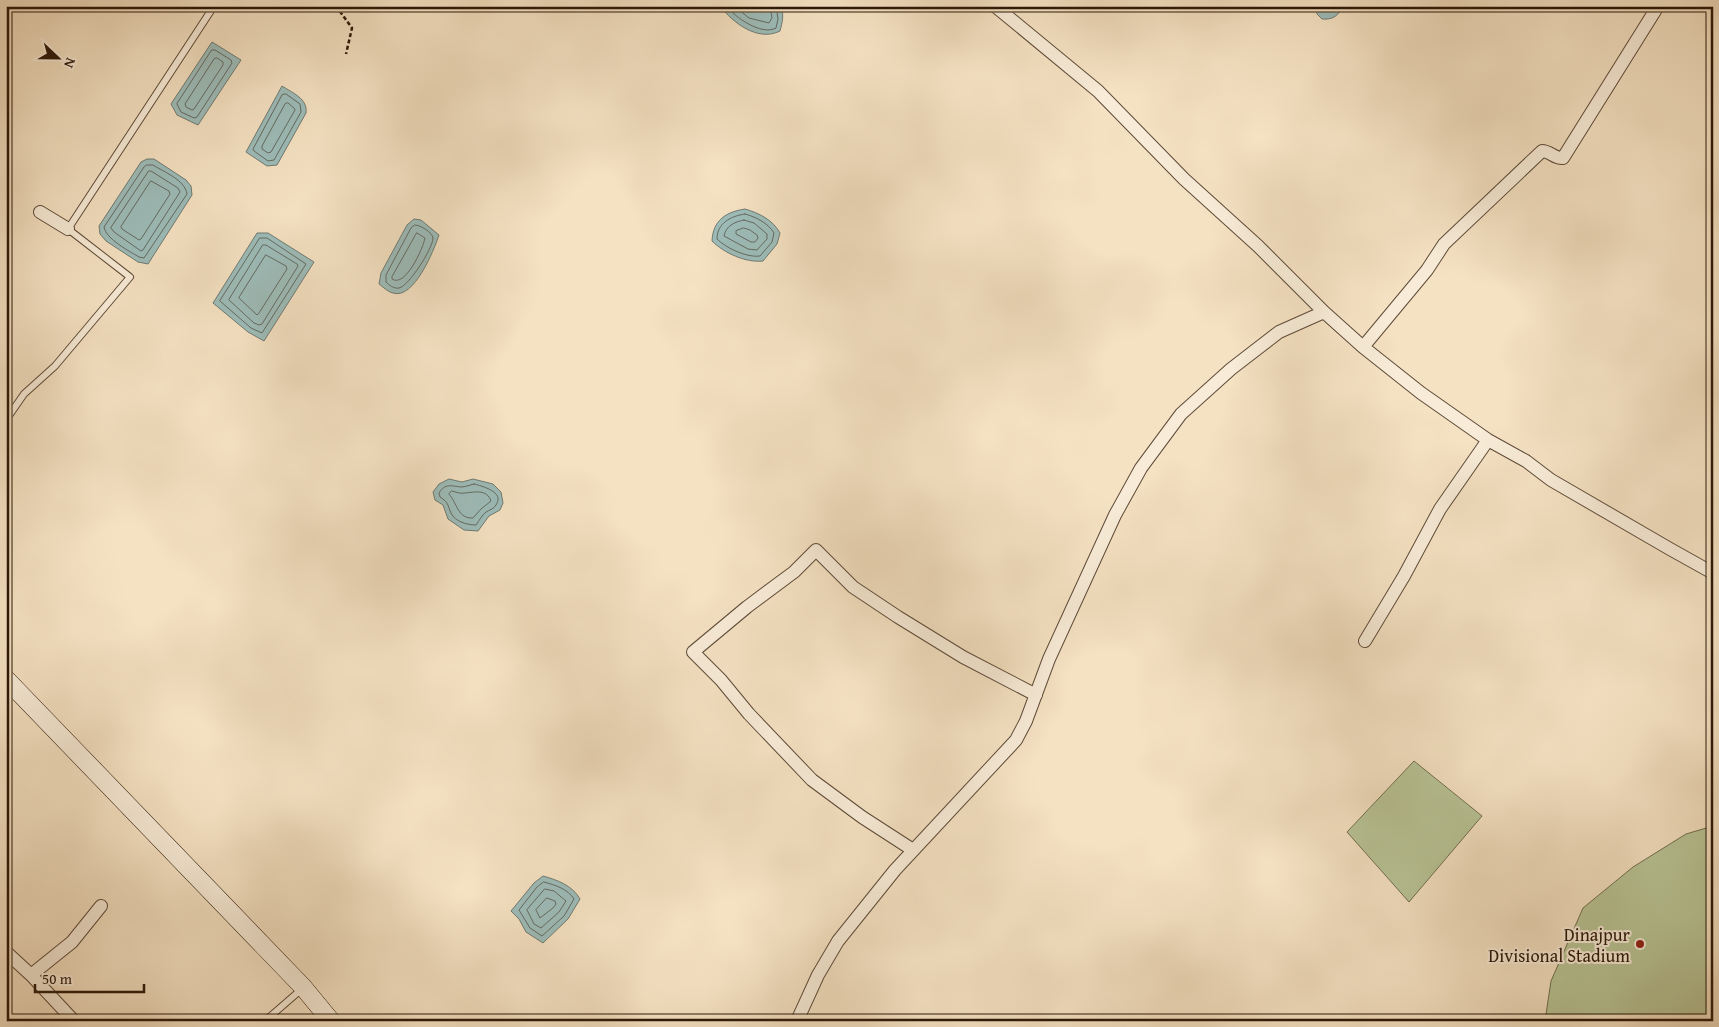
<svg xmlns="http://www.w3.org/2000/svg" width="1719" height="1027" font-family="'Gentium Book Plus',serif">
<rect width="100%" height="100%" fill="#f5e2c3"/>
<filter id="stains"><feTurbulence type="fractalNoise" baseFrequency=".004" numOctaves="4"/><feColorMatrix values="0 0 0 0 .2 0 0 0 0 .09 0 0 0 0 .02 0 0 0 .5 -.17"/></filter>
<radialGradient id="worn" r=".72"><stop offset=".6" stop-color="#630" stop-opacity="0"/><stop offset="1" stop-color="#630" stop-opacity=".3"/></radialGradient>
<path fill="#b8c496" stroke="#726e50" d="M1414,761L1482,816L1409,902L1347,832Z
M1713,826V1021H1545L1551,981L1583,908L1633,867L1686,834Z"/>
<path fill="#9dbdba" stroke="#6f7b73" d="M720,6H780C785,14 782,23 780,31C758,42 733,23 720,6Z
M1316,6H1344C1338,15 1334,20 1322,19L1317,14Z
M212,42L241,60L198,125L177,115L171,104Z
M282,86C293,93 308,99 306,113L277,165L267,166L246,152Z
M147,159H154L186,180L191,186L192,195L148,264L138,262L106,241L100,234L99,226L141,162Z
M745,209C759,213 773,220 780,233L777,244L763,261C746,263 724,253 712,241C713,220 726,212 745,209Z
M414,219L421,220L439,235C434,250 414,300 393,293C388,292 383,287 379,284L381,273L407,225Z
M257,233H268L314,262L264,341L248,332L213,303Z
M449,479L462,482L473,479L493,484L501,492L503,503L500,510L489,516L478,531L464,530L448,519L443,505L435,500L433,492L439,484Z
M543,876C557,880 572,885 580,899L568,919L543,943L526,932L519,919L511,911L534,883Z"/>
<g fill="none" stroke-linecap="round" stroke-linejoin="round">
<path stroke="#646a62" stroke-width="1" d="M726,6C735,17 761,36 776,28L778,19L776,6
M734,6L749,18L769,23L772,18L770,6
M212,50H215L231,60L232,63L197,117L194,118L181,112L177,104Z
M217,58L223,62V65L194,109L192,110L186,107L185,104L214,59Z
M286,94L300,104L301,112L274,160L268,161L254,151L253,149L282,95Z
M288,103L294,108L295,110L271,152L268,153L262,149V146L285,104Z
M147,165H153C164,172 185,180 187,194L144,258L139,257C129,251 106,239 104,227L144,167Z
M149,171H151L178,188L180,192L143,250L141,251L114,232L111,228Z
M151,181L169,191L170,194L141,239L139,240L122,229L121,227Z
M745,214C756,217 768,223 774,233L772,242L760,256C747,258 726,248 717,239C717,223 731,216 745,214Z
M744,220L754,223L767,234V239L757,250L748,249L724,236C726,226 734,222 744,220Z
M415,225C420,225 432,232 433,238C433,248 409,286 399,288C394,289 389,285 386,282V275L411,228Z
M744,228L750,230L757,235L758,238L755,242H751L736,234V231Z
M417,233L425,238C423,249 405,288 392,279V277Z
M260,238H267L306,264L262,333L251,328L220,301Z
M263,245H266L297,264L298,266L262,324L259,325L254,323L229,300Z
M266,255L286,266L287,269L259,313L257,315L239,298Z
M474,484C482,486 505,492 496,505C494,509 489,510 486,512C482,515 479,521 476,525C468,525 455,522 451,513C447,504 449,503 440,497L439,493C445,483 451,486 461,487C465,487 470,485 474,484Z
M452,491C456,492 460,494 465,493C475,492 487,489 491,501L481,509L473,518C458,519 457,503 449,494Z
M544,882C555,885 568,889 574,899L564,916L542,936L530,928L519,910L537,887Z
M545,889L554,891L566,901L559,912L541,928L534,924L527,910Z
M547,898L555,901L556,904L553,908L540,918L536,910Z"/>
<g stroke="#5e4a38" stroke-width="8">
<path id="lane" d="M6,420L24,394L55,366L130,277L68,229L214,6
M265,1021L303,988"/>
</g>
<g stroke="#5e4a38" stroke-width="14">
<path id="street" d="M995,6L1098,91L1184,179L1258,246L1324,312L1363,347L1421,393L1488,440L1526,461L1551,480L1670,549L1713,573
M40,212L68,229
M1363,347L1427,270L1444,244L1542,151C1550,151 1555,159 1563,158L1658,6
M1365,641L1404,576L1440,509L1488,440
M913,850L862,817L812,780L749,714L721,680L693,652L747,607L794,572L816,550L853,587L898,617L963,657L1036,695
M6,952L31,975L74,1021
M31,975L72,942L101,906
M797,1021L818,975L838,941L895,870L1016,740L1026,721L1049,659L1115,515L1141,468L1181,414L1231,369L1279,332L1324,312"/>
</g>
<g stroke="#2b1809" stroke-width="19">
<path id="secondary" d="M6,679L303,987L331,1021"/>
</g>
<path stroke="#2b1809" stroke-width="2.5" stroke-dasharray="4 2.5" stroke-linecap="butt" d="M336,6L352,28L346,54"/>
<use href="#lane" stroke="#f8ecd8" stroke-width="6"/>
<use href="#street" stroke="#f8ecd8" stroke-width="12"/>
<use href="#secondary" stroke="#f8ecd8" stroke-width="18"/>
</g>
<circle fill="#8f2418" stroke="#f8ecd8" stroke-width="2" cx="1640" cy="944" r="5"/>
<g text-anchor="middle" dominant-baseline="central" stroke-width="4" stroke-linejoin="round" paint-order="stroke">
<g font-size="18" fill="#2b1809" stroke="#f8ecd8" text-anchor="end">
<text x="1630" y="934">Dinajpur<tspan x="1630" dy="21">Divisional Stadium</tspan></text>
</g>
</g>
<rect width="1719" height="1027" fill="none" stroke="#f5e2c3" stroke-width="25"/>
<rect x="8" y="8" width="1704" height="1012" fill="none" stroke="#2b1809" stroke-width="2.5"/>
<rect x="12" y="12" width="1694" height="1002" fill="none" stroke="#2b1809"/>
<g transform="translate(58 58) rotate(112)" stroke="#f8ecd8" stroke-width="4" paint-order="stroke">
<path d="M0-4L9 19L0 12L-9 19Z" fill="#2b1809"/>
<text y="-8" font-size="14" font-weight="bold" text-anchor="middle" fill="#2b1809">N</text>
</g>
<path d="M35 984v8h109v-8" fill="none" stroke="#2b1809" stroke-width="2.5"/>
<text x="42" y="984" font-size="15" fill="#2b1809" stroke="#f8ecd8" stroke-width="4" paint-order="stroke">50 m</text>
<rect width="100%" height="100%" filter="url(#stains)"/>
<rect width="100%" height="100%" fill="url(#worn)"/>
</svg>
